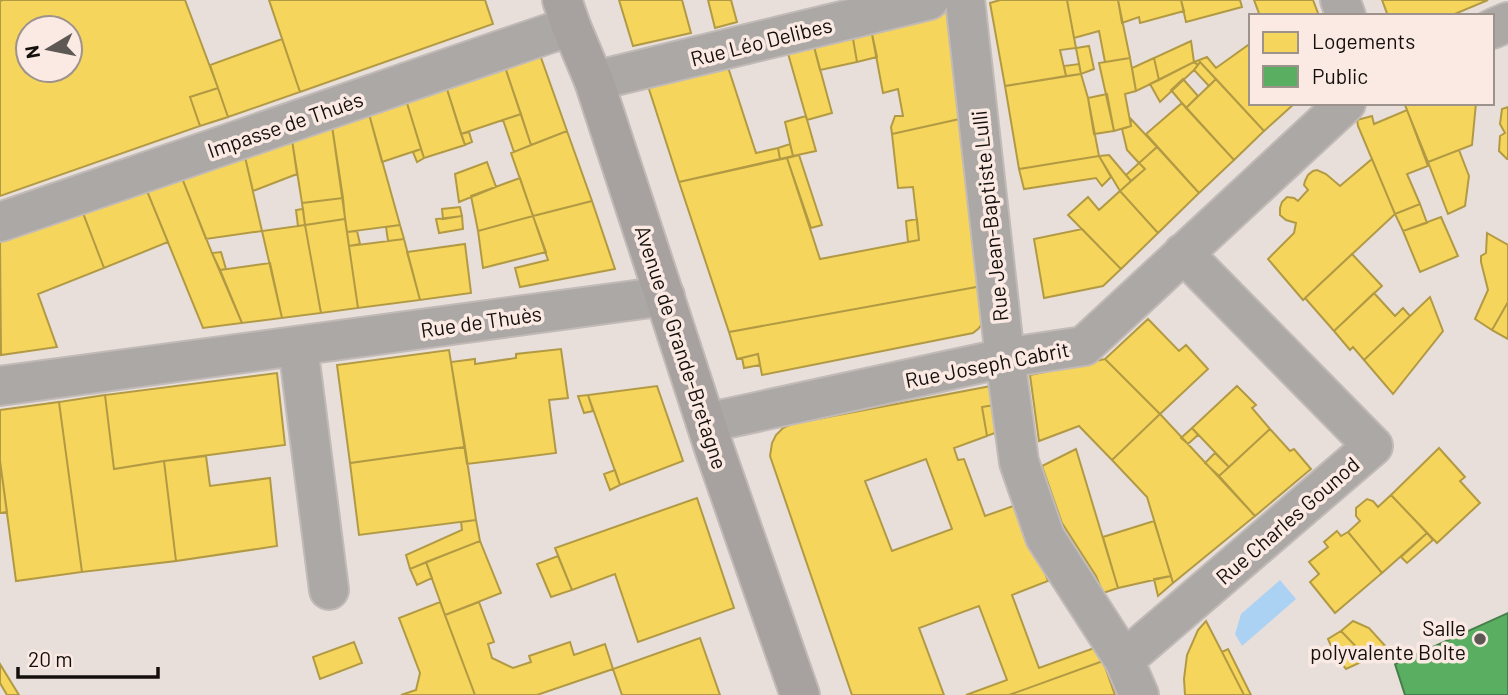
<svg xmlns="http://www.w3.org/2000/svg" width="1508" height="695" font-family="Barlow,sans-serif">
<rect width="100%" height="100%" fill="#e8dfdb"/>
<path fill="#acd2f3" d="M1280,580L1296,599L1242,646L1235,634L1241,614Z"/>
<path fill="#f6d55c" stroke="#b29a44" stroke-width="2" fill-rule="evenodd" d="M3,0H185L218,88L190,97L200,126L0,196V1ZM28,28H70V70H28Z
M269,0H485L493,24L300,92Z
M619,0H682L691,33L633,46Z
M708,0H731L737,22L715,28Z
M1000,0H1067L1076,48L1060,50L1066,76L1005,86L990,3Z
M1067,0H1118L1130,58L1105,62L1099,31L1074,38Z
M1118,0H1181L1184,11L1140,23L1139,17L1122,23Z
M1181,0H1240L1242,7L1186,22Z
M1254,0H1313L1319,16H1260Z
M1382,0H1488L1450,16H1388Z
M948,12L964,118L892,134L891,127L895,116H903L898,89L883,93L871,29Z
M871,29L877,57L857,62L852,33Z
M852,33L857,62L820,70L813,43Z
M282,39L300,92L228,117L210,65Z
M1191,41L1194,62L1159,80L1154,58Z
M813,43L832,113L807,120L787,50Z
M1251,43V103H1295L1264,131L1200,62L1198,65L1194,62L1207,57L1216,68Z
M1089,46L1094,69L1081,74L1076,48Z
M539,52L567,131L531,145L504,64Z
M1130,58L1136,91L1125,94L1131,126L1114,131L1099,63Z
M1154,58L1159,80L1136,91L1132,68Z
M1194,62L1198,65L1194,70L1160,102L1150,84Z
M1200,62L1216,79L1209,86L1194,70Z
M504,64L521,114L461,134L446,86Z
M727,64L756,153L778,148L780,159L679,182L647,83Z
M1079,64L1081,74L1066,76L1064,66Z
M1081,74L1088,98L1099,156L1019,169L1005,86Z
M1183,79L1198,96L1186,108L1171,90Z
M1216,79L1264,131L1234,160L1186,108Z
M446,86L465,145L424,158L406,100Z
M218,88L228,117L200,126L190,97Z
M1107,94L1114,131L1094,134L1088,98Z
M406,100L421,149L382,162L369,114Z
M1182,103L1234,160L1199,193L1146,134Z
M1411,103H1476L1472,145L1428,162L1405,105Z
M1508,107V159H1507L1499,151L1500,136L1505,133L1500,124L1502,109Z
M1407,110L1428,166L1407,174L1420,204L1395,214L1358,126L1357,120L1372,116L1374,124Z
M369,114L400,225L347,232L332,126Z
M521,114L531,145L514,152L503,120Z
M806,116L816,151L793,156L785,122Z
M964,118L982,286L729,332L679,182L787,158L820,259L919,240L913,187L898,188L892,134Z
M1130,118L1157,147L1139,163L1127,150L1122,129L1131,126Z
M332,126L343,198L302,203L292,140Z
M567,131L592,201L533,216L511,153Z
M469,132L472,142L465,145L461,134Z
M292,140L297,174L253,191L245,157Z
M790,144L793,156L780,159L778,148Z
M1157,147L1199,193L1158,233L1120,191L1145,169L1139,163Z
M421,149L424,158L417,162L413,152Z
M1459,150L1469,176L1465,206L1448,214L1428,162Z
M799,155L822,225L811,228L787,158Z
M1109,155L1131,181L1120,191L1099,156Z
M1099,156L1111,177L1102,186L1096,178L1024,189L1019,169Z
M245,157L262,231L206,239L182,178Z
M1372,159L1395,214L1303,300L1268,259L1294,233L1296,223L1286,220L1280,215V208L1282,202L1287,197L1294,198L1298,201L1308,190L1304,185L1305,181L1308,175L1313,171L1317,170L1326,174L1340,186Z
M487,162L496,187L459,202L455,174Z
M1139,163L1145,169L1131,181L1126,175Z
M182,178L212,253L242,323L203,328L147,191Z
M520,178L533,216L478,231L471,196Z
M147,191L168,242L104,268L83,213Z
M1120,191L1158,233L1121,269L1068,215L1088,197L1099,210Z
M343,198L345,219L305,225L302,203Z
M592,201L615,269L520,287L515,268L548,260L533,216Z
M1420,204L1427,223L1403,231L1395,214Z
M460,207L462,216L443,219L442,209Z
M303,209L305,225L298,226L296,210Z
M83,213L104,268L38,294L57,347L1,355L0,242Z
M462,216L463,229L439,233L436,219Z
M533,216L546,252L483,268L478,231Z
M1441,217L1458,256L1420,272L1403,231Z
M345,219L358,308L321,313L305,225Z
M917,219L919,240L908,242L906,221Z
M305,225L321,313L282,318L262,231Z
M400,225L404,239L388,241L386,227Z
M1082,229L1121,269L1103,286L1044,298L1034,239Z
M357,231L360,244L349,246L347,232Z
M1487,233L1508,245V302L1492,330L1475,319L1488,290L1481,262V256L1486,253Z
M404,239L420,300L358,308L349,246Z
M465,244L471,293L420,300L407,252Z
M221,252L226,269L220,270L212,253Z
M1352,254L1382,286L1334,331L1305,298Z
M270,263L282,318L242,323L220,270Z
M982,286V324L978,329L973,333L762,375L758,354L737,359L729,332Z
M1374,293L1395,316L1403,308L1410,316L1364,360L1353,347L1350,350L1334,331Z
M1430,297L1443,331L1393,394L1364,360Z
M1508,302V339L1492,330Z
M1148,319L1179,351L1186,345L1208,369L1160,414L1105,359Z
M561,349L568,398L549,400L556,453L467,464L451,362L475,359V364L516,358V354Z
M449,350L465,447L350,463L337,365Z
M758,354L760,365L744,368L742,358Z
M1105,359L1160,414L1112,460L1079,426L1039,441L1030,375Z
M277,373L285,445L164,461L114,469L105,395Z
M657,386L683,461L620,485L588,395Z
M991,386L995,405L982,407L987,436L954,448L958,460L964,459L985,516L1019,504L1048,581L1012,595L1039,668L1097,647L1103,661L1009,695H966L1007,680L979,606L919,628L944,695H852L770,456L772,443L776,435L783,428L791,424ZM926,459L952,529L892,551L865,481Z
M1237,386L1256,405L1252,408L1270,429L1229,467L1192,428Z
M105,395L114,469L164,461L176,561L82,572L59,402Z
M588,395L593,411L584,413L578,396Z
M59,402L82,572L16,581L0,461V410Z
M995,405L1000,431L987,436L982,407Z
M1160,414L1255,516L1173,583L1147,497L1112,460Z
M1192,428L1198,435L1188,444L1181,438Z
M1270,429L1290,451L1294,449L1311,469L1255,516L1219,476Z
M465,447L476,520L359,535L350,463Z
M1439,448L1465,477L1460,481L1480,503L1437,543L1391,495Z
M1076,449L1118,588L1103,593L1096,576L1062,523L1042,466Z
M1215,453L1229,467L1219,476L1205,463Z
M206,456L210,486L270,478L277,546L176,561L164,461Z
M0,461L7,512L0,513Z
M615,470L620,485L610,490L604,474Z
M1391,495L1427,533L1382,573L1348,532L1360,521L1356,516V508L1367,499L1373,501L1378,507Z
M697,498L734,608L638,642L615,574L572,590L555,548Z
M476,520L480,541L410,569L406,555L462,530L461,522Z
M1154,521L1171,576L1118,588L1103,537Z
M1337,531L1341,536L1348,532L1382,573L1335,613L1310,582L1319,574L1309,562L1328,547L1324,542Z
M1427,533L1433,540L1407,563L1401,557Z
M480,541L501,593L445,615L426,562Z
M558,556L572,590L551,597L537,564Z
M426,562L432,578L417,585L410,569Z
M1171,576L1173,583L1158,596L1154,579Z
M440,602L475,695H401L416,690L420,673L399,618Z
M479,602L494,642L488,644L492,658L513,668L531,662L529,656L570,642L574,655L605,644L613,669L537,695H475L445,615Z
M1206,621L1222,652L1244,695H1185L1184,679L1187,655L1198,630Z
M1353,621L1369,628L1388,649L1368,659L1341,631Z
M1341,631L1368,659L1346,669L1334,653L1328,639Z
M700,638L720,695H622L613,669Z
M354,642L362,663L320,679L313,657Z
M1228,649L1251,695H1244L1222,652Z
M1103,661L1115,695H1009Z
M0,664L19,695H7L0,683Z"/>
<path fill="#5aae61" stroke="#457e48" stroke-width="2" d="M1508,613V695H1405L1395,664Z"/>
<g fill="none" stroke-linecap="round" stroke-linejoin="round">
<g stroke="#c1bab7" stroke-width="42">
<path id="minor" d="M965,0L1005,358L1019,462L1045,537L1124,660L1139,695
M1340,0L1346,16
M1492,29L1508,22
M594,81L929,0
M0,222L571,26
M298,346L329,590
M0,386L665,296
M706,423L1005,358L1084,346L1346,103
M1124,660L1373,446L1183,253"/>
</g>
<g stroke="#c1bab7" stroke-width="42">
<path id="major" d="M562,0L571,26L594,81L714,448L800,695"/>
</g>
<use href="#minor" stroke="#aca8a6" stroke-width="38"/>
<use href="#major" stroke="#a7a29f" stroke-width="38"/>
</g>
<circle fill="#5e5854" stroke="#faeae3" stroke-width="2.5" cx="1480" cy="639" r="7"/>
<g text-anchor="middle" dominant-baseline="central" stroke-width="7" stroke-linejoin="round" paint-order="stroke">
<g font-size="21" fill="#140f0c" stroke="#faeae3">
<text transform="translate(761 41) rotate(-14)">Rue Léo Delibes</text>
<text transform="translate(285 124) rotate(-19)">Impasse de Thuès</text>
<text transform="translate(989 216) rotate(-96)">Rue Jean-Baptiste Lulli</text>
<text transform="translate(481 321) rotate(-8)">Rue de Thuès</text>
<text transform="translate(682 347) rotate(72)">Avenue de Grande-Bretagne</text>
<text transform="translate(987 364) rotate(-11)">Rue Joseph Cabrit</text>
<text transform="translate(1287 520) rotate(-41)">Rue Charles Gounod</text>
</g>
<g font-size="21" fill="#140f0c" stroke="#faeae3" text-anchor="end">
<text x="1466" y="627">Salle<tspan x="1466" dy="24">polyvalente Bolte</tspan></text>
</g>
</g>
<rect x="1249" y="14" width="245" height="91" fill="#faeae3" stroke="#9e928d" stroke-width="2"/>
<rect x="1263" y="32" width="35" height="21" fill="#f6d55c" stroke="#9e928d" stroke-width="2"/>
<text x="1312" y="49" font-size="21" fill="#140f0c">Logements</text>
<rect x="1263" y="66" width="35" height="21" fill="#5aae61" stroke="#9e928d" stroke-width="2"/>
<text x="1312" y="84" font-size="21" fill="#140f0c">Public</text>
<g transform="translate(49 49) rotate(260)"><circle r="33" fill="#faeae3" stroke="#9e928d" stroke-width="2"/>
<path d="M0-5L12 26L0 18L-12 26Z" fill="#5e5854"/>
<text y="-10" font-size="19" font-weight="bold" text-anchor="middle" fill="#140f0c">N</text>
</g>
<path d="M18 667v10h140v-10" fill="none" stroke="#140f0c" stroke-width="3.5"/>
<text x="28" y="667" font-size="21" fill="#140f0c" stroke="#faeae3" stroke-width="5" paint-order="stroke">20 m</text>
</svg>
